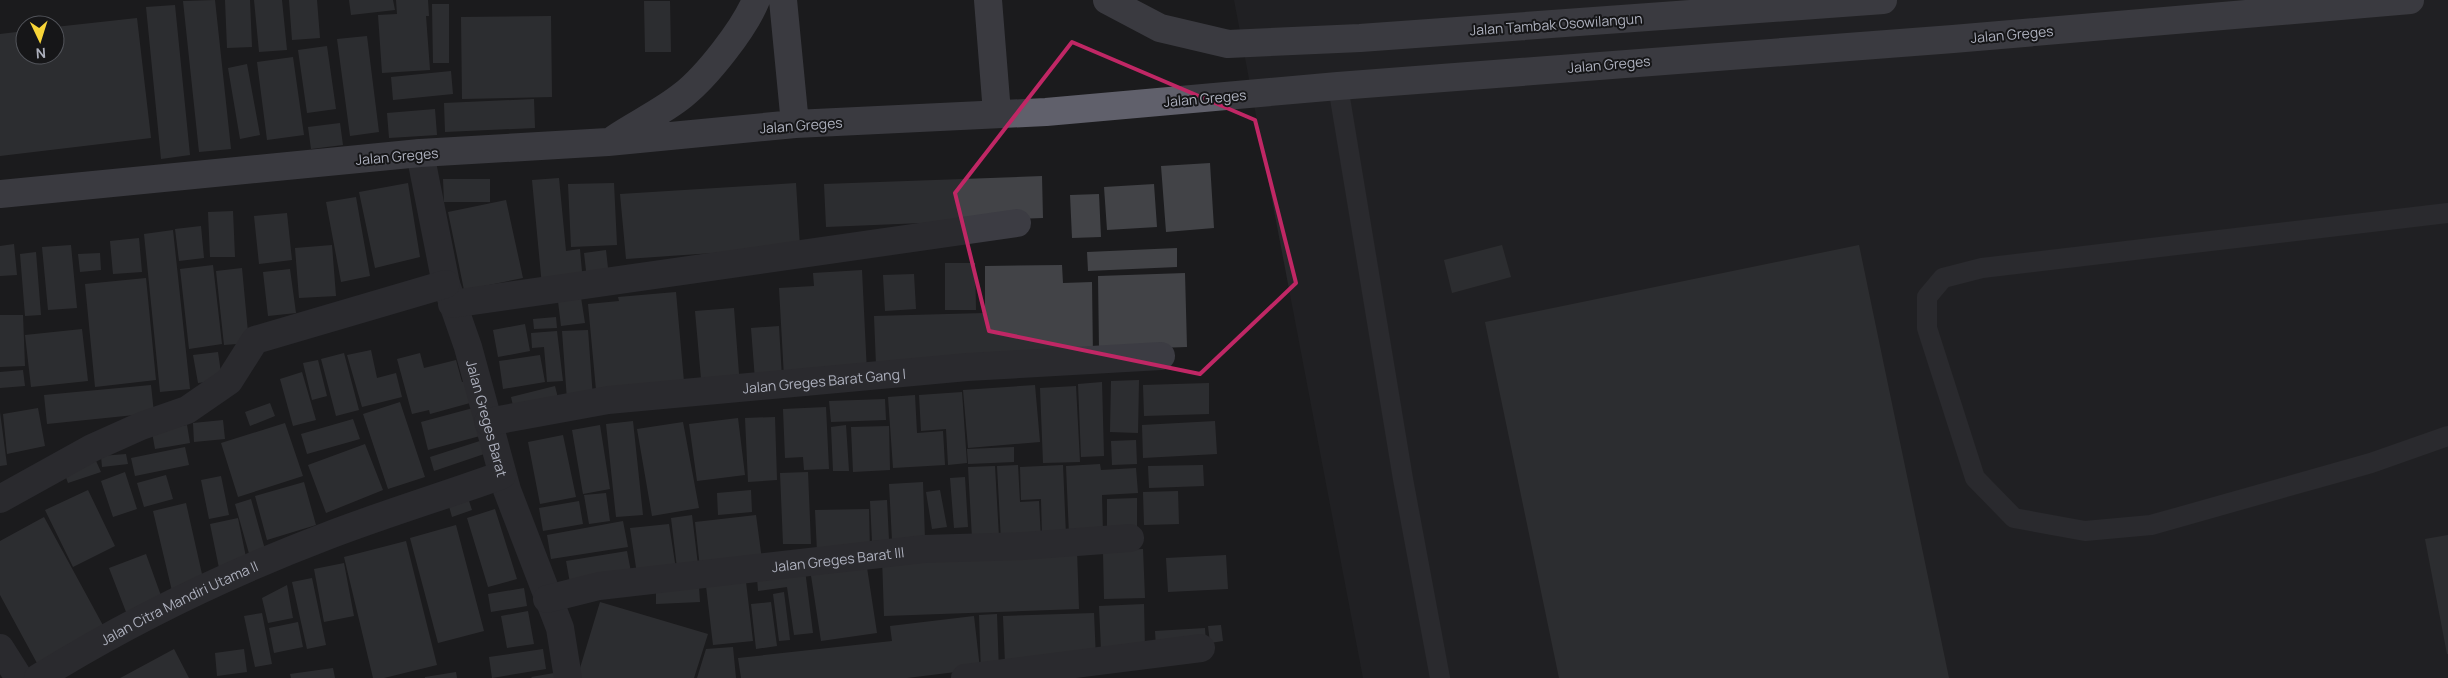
<svg xmlns="http://www.w3.org/2000/svg" width="2448" height="678" font-family="Manrope,sans-serif">
<rect width="100%" height="100%" fill="#1b1b1d"/>
<path fill="#27272a" d="M1234,0H2448V678H1363Z"/>
<path fill="#424347" d="M215,0L231,149L199,152L183,1Z
M225,0H250L252,47L227,48Z
M254,0H282L287,50L259,52Z
M289,0H317L320,38L292,40Z
M349,0H393L395,10L351,15Z
M396,0H428L429,16H426L430,70L382,73L378,15L397,14Z
M644,1H670L671,52H645Z
M432,4H449V63H433Z
M175,5L190,155L161,159L146,7Z
M551,16L552,97L462,99L461,17Z
M137,18L151,138L0,156V34L25,31V55H55V27Z
M367,36L379,132L350,136L337,39Z
M327,46L336,109L307,113L298,50Z
M293,57L304,135L267,140L257,62Z
M247,64L260,135L240,139L228,68Z
M451,71L453,94L393,100L391,77Z
M534,99L535,128L445,132L444,103Z
M435,109L437,135L389,138L387,113Z
M340,123L343,145L311,149L308,127Z
M1210,163L1214,228L1166,232L1161,166Z
M1042,176L1043,218L826,227L824,184Z
M559,178L566,251L580,249L583,283L542,286L532,180Z
M443,179H490V202H444Z
M408,183L420,257L375,268L359,192Z
M614,183L617,245L571,247L568,184Z
M796,183L800,247L626,259L620,194Z
M1154,184L1157,227L1107,230L1104,187Z
M1099,194L1101,237L1072,238L1070,195Z
M356,197L370,276L341,282L326,202Z
M506,200L523,278L464,290L448,212Z
M233,211L235,257H210L208,212Z
M287,213L292,260L259,264L254,216Z
M201,226L204,258L179,261L175,229Z
M173,230L190,389L160,392L144,234Z
M139,238L142,272L113,274L110,241Z
M14,244L17,275L0,276V246Z
M71,245L77,308L48,310L42,247Z
M332,245L336,296L299,298L295,248Z
M1502,245L1511,277L1452,293L1444,260Z
M1859,245L1949,678H1559L1485,322Z
M1177,248V267L1088,271L1087,252Z
M606,250L609,277L587,279L584,253Z
M36,252L41,315L25,316L20,254Z
M100,253L101,270L80,272L78,254Z
M945,263H975L976,310H945Z
M213,265L222,344L189,349L180,269Z
M1062,265L1063,283L1092,282L1093,357L876,365L874,316L985,313V266Z
M242,268L249,343L224,345L216,271Z
M290,269L296,313L268,316L263,272Z
M862,270L867,373L784,377L779,288L814,286L813,273Z
M1185,273L1187,347L1099,350L1098,276Z
M914,274L916,309L885,311L883,275Z
M146,278L156,380L95,387L85,284Z
M580,291L585,323L561,326L557,293Z
M676,292L684,382L596,390L588,304L619,301L618,297Z
M734,308L740,387L702,390L695,311Z
M0,315H23L25,366L0,367Z
M556,317L557,328L534,329L533,319Z
M525,324L530,351L498,357L493,330Z
M779,326L782,378L755,380L751,328Z
M82,329L88,381L31,387L25,335Z
M588,330L593,398L567,400L562,331Z
M557,331L563,381L547,382L544,347L532,348L531,333Z
M371,350L377,378L396,373L402,397L362,407L347,355Z
M218,352L222,380L198,383L193,355Z
M344,353L359,410L336,416L321,359Z
M420,353L424,368L456,360L462,382L476,378L481,400L430,414L429,410L412,414L397,359Z
M540,355L545,382L503,389L499,361Z
M318,360L327,396L312,400L303,363Z
M23,370L25,386L0,388V372Z
M302,372L316,420L293,426L280,379Z
M1139,380L1138,433L1110,432L1111,381Z
M1102,382L1104,456L1081,457L1078,384Z
M1209,383V414L1144,416L1143,385Z
M151,385L154,413L47,424L44,395Z
M1035,385L1040,442L968,448L963,390Z
M555,386L558,398L514,410L511,397Z
M1076,386L1080,462L1043,463L1040,388Z
M962,392L967,463L948,465L946,429L921,431L919,395Z
M915,395L917,433L943,431L945,465L893,468L888,397Z
M885,399L886,420L831,422L829,401Z
M400,402L425,477L388,489L363,414Z
M270,403L275,416L250,426L245,412Z
M826,407L829,469L804,470L803,457L785,458L783,409Z
M38,408L45,446L7,454L3,414Z
M473,408L480,436L428,450L421,422Z
M0,412L7,465L0,466Z
M775,417L777,480L748,482L745,418Z
M738,418L745,475L697,481L689,424Z
M353,419L360,439L307,454L301,434Z
M223,420L225,439L194,442L193,423Z
M633,421L643,515L616,517L606,424Z
M1215,421L1217,454L1143,458L1142,425Z
M683,422L699,508L652,516L637,429Z
M285,423L303,476L238,497L221,443Z
M187,425L190,443L155,449L152,432Z
M600,425L610,489L583,494L572,430Z
M846,425L849,471H833L831,427Z
M889,426L890,470L853,472L851,427Z
M563,435L576,497L540,504L528,442Z
M486,439L490,452L434,471L430,457Z
M1136,440L1137,464L1112,465L1111,441Z
M365,444L383,490L326,513L308,465Z
M185,447L189,465L135,476L131,458Z
M1014,447V462L968,464L967,449Z
M126,454L128,464L102,467L101,456Z
M96,461L101,472L68,483L64,472Z
M1100,464L1101,470L1136,468L1138,493L1102,495L1103,533L1069,535L1066,466Z
M1018,465L1020,502L1039,501L1041,539L1001,541L997,466Z
M1063,465L1066,535L1042,536L1041,499L1021,500L1020,467Z
M1203,465L1204,486L1149,488L1148,466Z
M995,466L999,537L972,538L968,467Z
M125,472L137,509L113,517L101,481Z
M808,472L811,544H783L780,473Z
M166,475L173,499L144,507L137,483Z
M221,476L229,515L209,519L201,480Z
M965,477L968,527L954,528L950,478Z
M304,482L316,525L267,540L255,496Z
M923,482L925,539L892,540L889,484Z
M88,490L115,546L73,567L45,510Z
M751,490L752,512L718,515L717,493Z
M940,490L947,527L932,529L926,492Z
M1178,491L1179,524L1144,525L1143,492Z
M466,492L472,510L452,517L447,499Z
M606,493L610,521L589,524L584,495Z
M1137,498V532L1107,533V499Z
M251,499L266,553L250,557L235,504Z
M887,500L889,540L872,541L870,501Z
M579,501L583,524L543,531L539,508Z
M186,503L204,583L172,591L153,511Z
M495,509L517,579L488,587L467,518Z
M869,509L870,550L817,552L815,510Z
M692,515L698,565L677,568L671,518Z
M756,515L762,560L700,568L695,522Z
M44,517L105,629L38,665L0,595V541Z
M238,518L247,562L219,568L210,524Z
M623,521L628,547L551,559L547,535Z
M669,524L676,569L637,574L630,528Z
M456,525L484,631L438,643L410,538Z
M2448,535V654H2447L2425,539Z
M406,541L437,665L384,678H373L344,557Z
M1143,549L1145,598L1104,599L1103,551Z
M1077,550L1079,609L884,616L882,557Z
M627,551L631,572L570,583L566,561Z
M146,554L164,604L128,617L109,568Z
M1226,555L1228,589L1168,592L1166,558Z
M866,561L877,633L821,641L810,569Z
M344,563L354,616L324,622L314,569Z
M805,570L813,633L794,635L787,587L758,591L757,578Z
M312,578L326,645L307,649L292,582Z
M746,582L753,641L713,645L706,586Z
M287,585L293,618L268,623L262,598Z
M699,587L700,602L656,604V590Z
M524,588L527,606L491,612L488,594Z
M784,592L790,640L779,641L773,594Z
M600,602L708,634L694,678H577Z
M771,602L777,646L756,649L751,604Z
M1144,604L1145,649L1101,650L1099,606Z
M528,611L534,644L507,648L501,616Z
M262,613L272,664L255,667L244,616Z
M1094,613L1096,659L1005,663L1003,616Z
M997,614L999,672L981,673L979,615Z
M974,616L980,669L907,678H741L738,658L892,641L890,626Z
M298,622L303,647L274,653L269,628Z
M1221,625L1223,641L1210,643L1208,626Z
M1205,628L1206,643L1156,647L1155,631Z
M733,647L736,678H697L706,649Z
M174,649L189,678H120L124,676Z
M244,649L247,672L217,676L215,653Z
M543,649L546,669L492,678L489,657Z
M333,668L335,678H291L290,674Z
M566,671L567,678H532L531,677Z
M456,672L457,678H425V677Z"/>
<g fill="none" stroke-linecap="round" stroke-linejoin="round">
<path stroke="#3c3c43" stroke-width="20" d="M1338,86L1403,479L1440,678
M2448,213L1982,268L1943,278L1927,297V328L1975,478L2014,518L2085,531L2151,525L2371,463L2448,436"/>
<g stroke="#3c3c43" stroke-width="28">
<path id="s1" d="M420,153L446,284L468,347L507,490L560,628L568,678"/>
<path d="M452,304L1017,223"/>
<path id="s2" d="M488,422L608,400L967,367L1161,356"/>
<path d="M0,499L92,448L141,426L187,410L229,381L255,340L446,284"/>
<path id="s3" d="M547,599L599,586L924,549L1023,546L1130,538"/>
<path d="M0,648L19,678"/>
<path id="s4" d="M38,678C128,622 227,574 327,536C384,514 444,496 502,475"/>
<path d="M965,678L1201,648"/>
</g>
<path stroke="#60606b" stroke-width="28" d="M783,0L795,124
M988,0L997,113
M1107,0L1160,28L1228,44L1360,38L1883,0
M614,139C636,124 662,112 683,95C707,76 744,29 756,0
M0,194L420,153L608,142L795,124L1046,112L1338,86L1953,39L2410,0"/>
</g>
<path d="M0 0H2448V678H0ZM1072,42L1255,120L1296,283L1200,374L989,331L955,193Z" fill="#1b1b1d" fill-opacity=".55" fill-rule="evenodd"/>
<path fill="none" stroke="#c02765" stroke-width="4" stroke-linejoin="round" d="M1072,42L1255,120L1296,283L1200,374L989,331L955,193Z"/>
<g text-anchor="middle" dominant-baseline="central" stroke-width="4" stroke-linejoin="round" paint-order="stroke">
<g font-size="14" fill="#adb0bd" stroke="#161618">
<text transform="translate(1556 24) rotate(-4)">Jalan Tambak Osowilangun</text>
<text transform="translate(2012 34) rotate(-5)">Jalan Greges</text>
<text transform="translate(1609 64) rotate(-5)">Jalan Greges</text>
<text transform="translate(1205 98) rotate(-5)">Jalan Greges</text>
<text transform="translate(801 125) rotate(-4)">Jalan Greges</text>
<text transform="translate(397 156) rotate(-5)">Jalan Greges</text>
<text stroke="none"><textPath href="#s2" startOffset="339">Jalan Greges Barat Gang I</textPath></text>
<text stroke="none"><textPath href="#s1" startOffset="274">Jalan Greges Barat</textPath></text>
<text stroke="none"><textPath href="#s3" startOffset="294">Jalan Greges Barat III</textPath></text>
<text stroke="none"><textPath href="#s4" startOffset="160">Jalan Citra Mandiri Utama II</textPath></text>
</g>
</g>
<g transform="translate(40 40) rotate(176)"><circle r="24" fill="#161618" stroke="#52545a"/>
<path d="M0-4L9 19L0 12L-9 19Z" fill="#f8d538"/>
<text y="-8" font-size="14" font-weight="bold" text-anchor="middle" fill="#adb0bd">N</text>
</g>
</svg>
